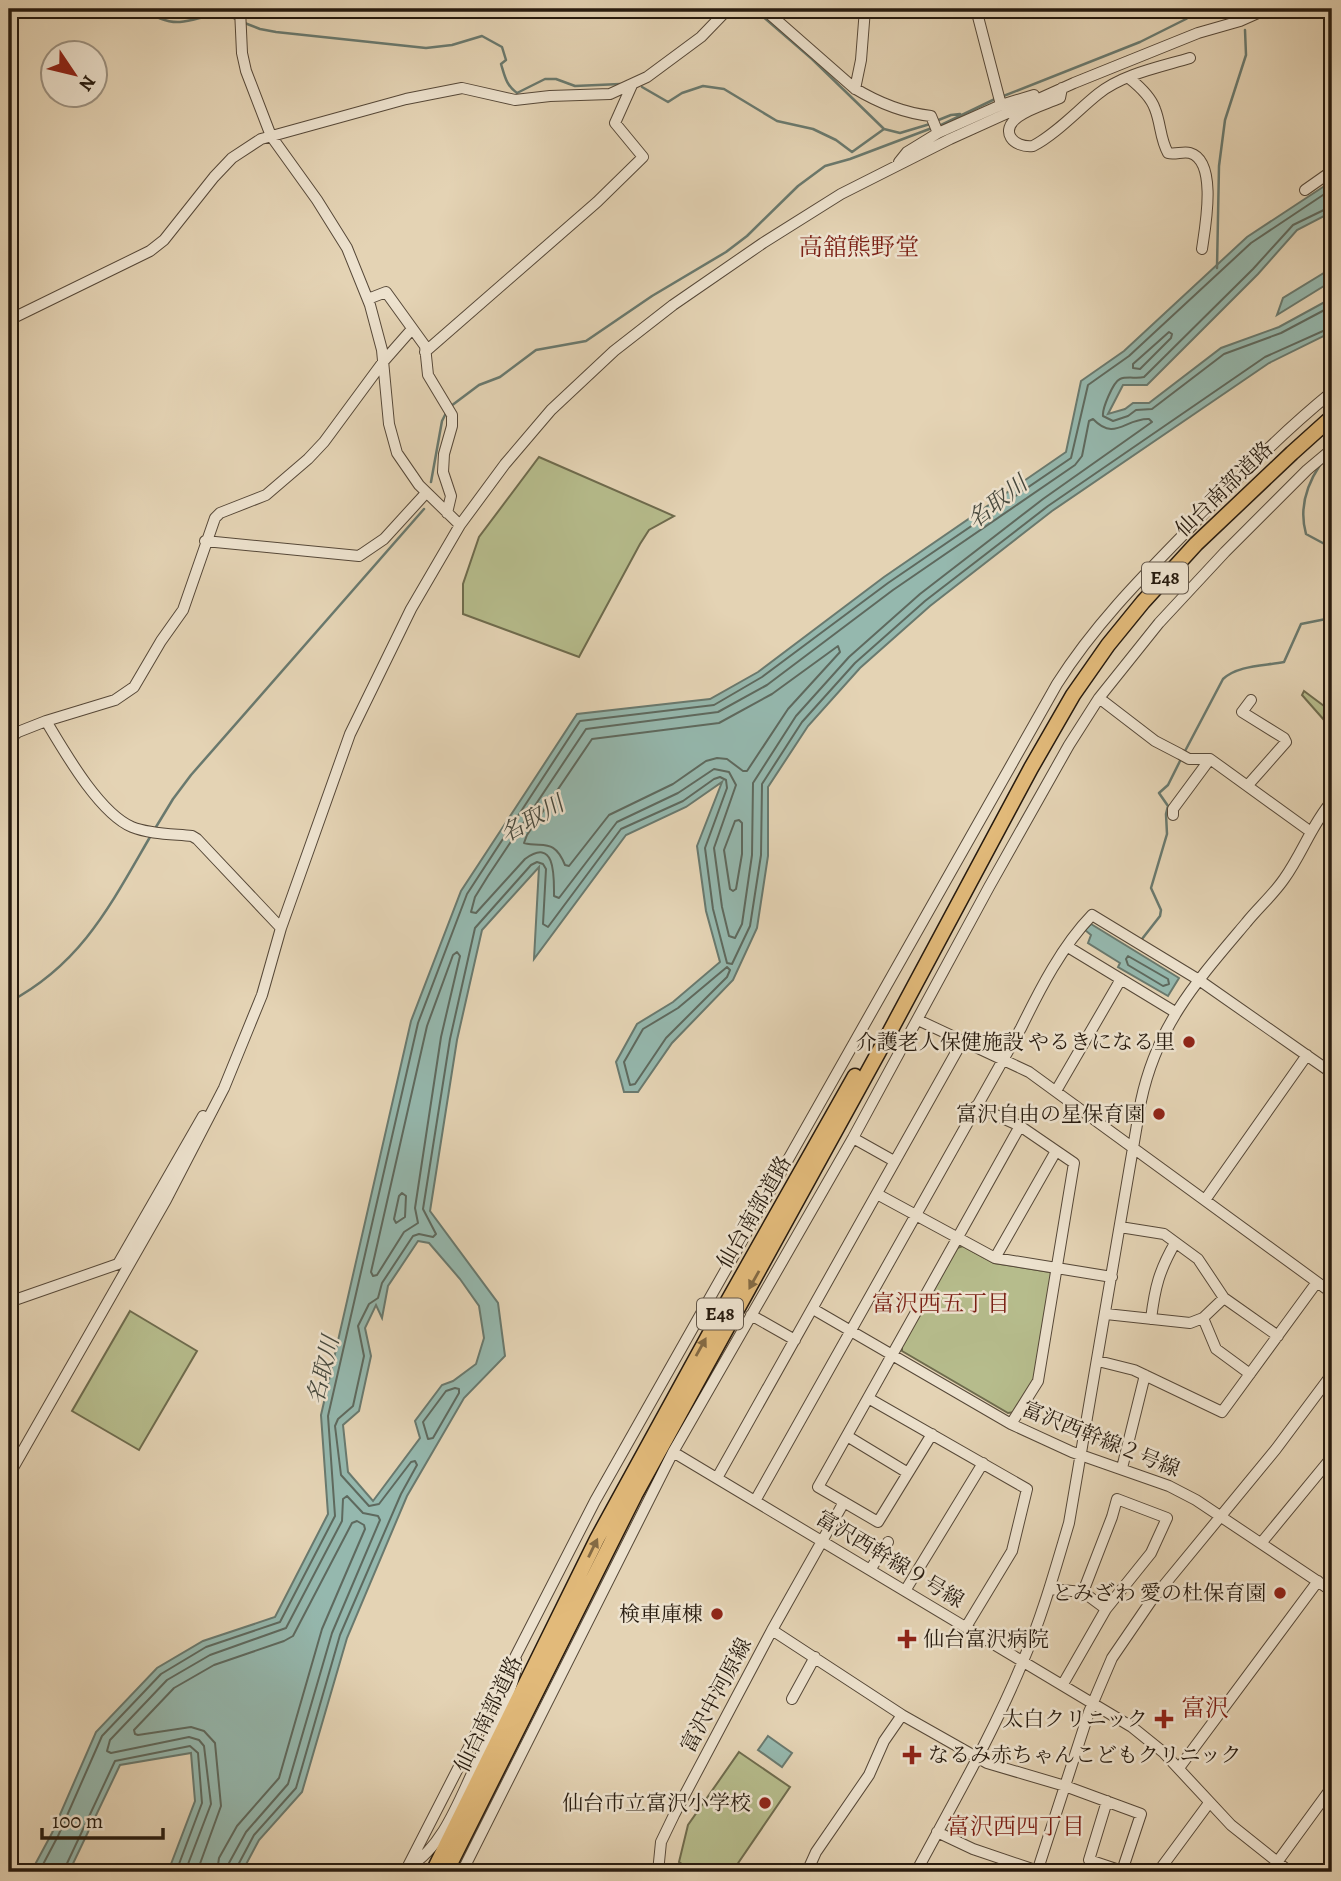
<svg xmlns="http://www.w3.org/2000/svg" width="1341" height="1881" font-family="Alegreya,'Noto Serif JP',serif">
<rect width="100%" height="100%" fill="#e4d3b4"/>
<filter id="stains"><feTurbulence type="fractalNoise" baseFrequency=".00286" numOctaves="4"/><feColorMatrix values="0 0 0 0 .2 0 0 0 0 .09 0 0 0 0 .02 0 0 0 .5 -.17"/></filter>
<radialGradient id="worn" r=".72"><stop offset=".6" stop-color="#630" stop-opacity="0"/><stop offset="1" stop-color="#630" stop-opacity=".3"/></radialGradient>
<path fill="#b6bc8c" stroke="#6e6b4d" stroke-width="2" d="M539,457L674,516L649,530L640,544L579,657L463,614V584L479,537Z
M1304,691L1332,712V729L1302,695Z
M963,1246L994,1263L1050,1272L1053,1277L1035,1378L1015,1412L1008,1413L902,1351V1346L957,1248Z
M130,1311L197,1351L139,1450L72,1411Z
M739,1752L790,1787L732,1872H694L679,1862L688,1825Z"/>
<path fill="#95b8ae" stroke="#69796e" stroke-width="2" fill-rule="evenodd" d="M1332,181V212L1297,230L1258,274L1147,385H1123L1108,414L1125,409L1133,403H1149L1221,348L1279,327L1332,298V332L1269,363L1052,511L930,606L860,668L808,726L768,787V856L757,928L733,980L672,1043L638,1092H624L616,1062L637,1024L673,1002L720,962L706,911L697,846L722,782L686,807L626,835L534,959L539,867L482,930L457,1040L430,1211L498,1303L505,1356L464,1398L407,1496L347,1638L302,1792L259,1840L242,1872H168L195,1801L191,1753L120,1765L69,1872H31L52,1833L96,1732L157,1668L203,1641L275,1617L328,1514L321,1415L411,1021L461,891L577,714L710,699L758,672L884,577L1066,452L1081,381L1124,351L1247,237ZM418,1241L429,1243L460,1279L479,1306L484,1338L476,1364L453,1381L442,1385L415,1421L420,1438L373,1501L348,1472L343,1425L359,1411L371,1356L365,1328L376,1305L382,1318L388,1286Z
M1332,268V281L1277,315L1283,298Z
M1091,924L1179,978L1168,996L1118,967L1120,963L1088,943L1091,935L1085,930Z
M768,1736L792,1753L782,1767L758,1750Z"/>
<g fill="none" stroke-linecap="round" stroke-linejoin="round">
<path stroke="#5e695e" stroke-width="2" d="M1332,206L1293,225L1253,269L1144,377C1137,379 1127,376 1120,379C1113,382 1102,409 1103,416L1113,421L1128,416L1136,410L1152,409L1224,354L1281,333L1332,306
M1169,332L1172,334L1171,338L1140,369L1133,368V364Z
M1093,419C1115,442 1125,418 1149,419L1152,422L1043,499L920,594L849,657L796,716L753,783L752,855L742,924L735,938L729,936L722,907L714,848L736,785L729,772L714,769L678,793L617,822L559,898L554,896C554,878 556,836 525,859L476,913L471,912L475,897L488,876L586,729L718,712L767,685L893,590L1075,465L1082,456L1089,421Z
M838,646L840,652L788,709L747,771H743L727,759L717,758L706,761L673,784L609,815L569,866L565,865C554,838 544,848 524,843L527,835L592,739L719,723L772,694Z
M739,820L742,823V854L736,889L733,891L730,889L724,850L735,821Z
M457,952L460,956L441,1037L415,1208L418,1223L404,1232L377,1275L373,1276L371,1272L427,1026L453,955Z
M1128,956L1168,979L1169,984L1163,986L1128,965L1126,959Z
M727,967L730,970L727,977L666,1038L635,1084L630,1085L624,1062L643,1029L678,1008Z
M402,1193L406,1196L405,1217L396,1223L394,1219L399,1196Z
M455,1388L459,1389V1393L433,1438L428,1439L423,1422L446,1391Z
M39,1872L58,1836L102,1736L161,1674L206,1647L280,1622L335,1516L328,1416L418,1023L467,894L580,721L714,705L762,677L888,583L1071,458L1088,385L1129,356L1251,243L1332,189
M63,1872L115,1761L190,1746L198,1753L202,1803L176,1872
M185,1872L211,1804L204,1746L199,1740L189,1737L111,1753L107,1751L110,1740L167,1680L210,1655L286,1628L342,1521L343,1499L347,1496L363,1513L378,1516L380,1520L332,1633L288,1784L246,1832L229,1863L227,1872
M197,1872L221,1806L215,1743L204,1731L191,1727L138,1735L135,1734L134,1730L174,1688L214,1665L284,1641L293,1636L352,1523L357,1521L364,1525L365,1529L322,1629L279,1778L237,1826L219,1858L217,1872
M236,1872L237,1867L254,1835L296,1788L340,1635L401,1494L417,1465L415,1461L411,1462L379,1504L369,1506L341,1475L335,1426L338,1419L353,1406L364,1356L358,1326L369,1304L378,1298L382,1283L413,1236L419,1234L433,1237L436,1234L423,1209L450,1039L475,928L531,865L537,862L543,864L546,869L543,924L548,927L621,829L683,801L714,779L720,777L726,780L727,788L705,848L713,909L727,963L732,964L750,926L761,855L762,784L802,722L855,663L925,601L1048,506L1265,357L1332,327"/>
<path stroke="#69796e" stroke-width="2.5" d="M142,9C154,16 166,23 180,22C201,20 215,9 236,19
M754,9L812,59L884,129L900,133L930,124
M1240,9L1242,12
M242,22L260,29L276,32L426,48L452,45L482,36L502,47L506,60L501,64C505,77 506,85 517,93L545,79H556L575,86L620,84
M642,87L668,102L682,93L703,86L724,89L777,121L813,129L836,140L852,152L884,129
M1001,97L1140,42L1186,19L1199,9
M936,121L951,115L960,114
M939,126L995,99
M1217,268L1219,166L1225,120L1246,55L1245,30
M451,406L479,385L500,377L536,350L586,341L652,296L726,252L747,236L798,186L825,166L850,159L932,128
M1320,465C1306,486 1299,509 1306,534L1332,548
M431,482L442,421L447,411
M1184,753L1223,679C1238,665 1264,666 1284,662L1301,624L1326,619L1332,614
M156,827L173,799L191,775L424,509
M1142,939L1160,916L1161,910L1151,888L1167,834L1166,814L1168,806L1159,793L1168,785L1181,759
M9,1002C81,964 110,906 150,837"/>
<g stroke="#564838" stroke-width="12">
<path id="minor" d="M240,9L242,53L246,71L271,136L317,200L347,248L370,305L382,350L389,424L397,453L419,485L460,525
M764,9L854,88C877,102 904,113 931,116L938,133L907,152L899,162
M1129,78C1139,86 1151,97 1155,109C1161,124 1160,139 1168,153C1175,155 1183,151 1190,153C1218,161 1205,228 1202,249
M1062,88L1060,98C1046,104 1030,108 1018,117C999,131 1013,148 1033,146C1056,134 1078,110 1098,94C1123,74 1160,67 1190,58
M855,89L861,60L865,9
M1001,105L1034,95
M938,133L1001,105L976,9
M1305,190L1332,171
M368,299L386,292L425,346L428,375L452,415V426L444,454L443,472L451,496L447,513
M9,320L150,251L164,240L214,177L232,158L261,139L406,99L462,88L515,100L550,96L610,94L647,77L701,37L728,9
M425,352L597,202L643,157L615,123L632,85
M205,541L359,556L384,539L426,493
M1099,698L1155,741L1180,754L1189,759H1210L1311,832
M46,721C64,751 99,813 132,827C149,834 173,834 192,836L197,839L281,928
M9,739L18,732L46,721L115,700L134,687L161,641L183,610L215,518L220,513L266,495L308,459L324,442L383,362L412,329
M1248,785L1286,742L1284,738L1242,712L1251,700
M1173,815V809L1210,759
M1068,947L1175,1012
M918,1020L1029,1072L1332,1293
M1056,1091L1121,979
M976,1106L1020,1126L1074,1163L1038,1381L1011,1424
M853,1138L894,1161
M877,1194L995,1258L1112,1277
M1205,1200L1307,1055
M1120,1227L1164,1234L1198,1259L1224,1298
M995,1258L1056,1151
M9,1302L118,1264L203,1116
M813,1309L1011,1424L1072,1452L1169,1486L1196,1500L1332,1591
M1106,1314L1190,1323L1203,1318
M751,1315L795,1340
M1151,1319C1155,1287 1159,1271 1175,1243
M1098,1361L1134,1370L1222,1412L1317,1282
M1250,1374L1216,1349L1203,1318L1224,1298L1278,1336
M868,1398L818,1487L878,1522L932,1434
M847,1436L908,1473
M673,1452L1132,1727L1163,1752L1231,1825L1290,1872
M1122,1468L1145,1375
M9,1475L166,1200L224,1088L262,995L281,928L350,734L411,609L460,525L505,464L551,410L614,351L673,305L763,243L841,194L950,139L1074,83L1198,33L1240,21L1267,9
M717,1478L963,1040
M755,1501L1021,1028C1040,989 1062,946 1092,915L1199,980L1332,1073
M1262,1542L1332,1457
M870,1570L888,1542
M1050,1589L1083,1592L1112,1517L1117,1499L1167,1518L1151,1553L1106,1609L1063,1684
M905,1591L983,1463
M1083,1592L1106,1609
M966,1627L1012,1551L1027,1489L868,1398L1020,1126
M772,1630L902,1715L987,1763L1065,1786L1141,1814L1122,1871
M792,1699L815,1657
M480,1764L477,1763C486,1742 520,1679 516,1660
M1179,1768L1318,1581
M1107,1801L1089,1860L1125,1872
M937,1832L973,1849L1041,1872
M410,1866C444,1846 460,1797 477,1763
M405,1872L595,1501L1057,684C1093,627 1139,580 1185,533C1232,484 1279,435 1332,392
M462,1872L673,1452L853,1138L989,887L1069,745L1099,698L1159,623L1225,552L1307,470L1332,449
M658,1872L661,1842L674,1815L772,1630L844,1502
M807,1872L816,1852L869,1775L884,1741L902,1715
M916,1872C953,1803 993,1734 1023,1661C1042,1617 1055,1570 1069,1523L1141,1101C1157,1025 1197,981 1246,923C1258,908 1273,895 1284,879C1302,854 1312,824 1332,801
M1037,1872L1089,1712L1112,1658L1151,1601L1276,1449L1332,1374
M1158,1872L1209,1803
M1270,1872L1332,1787"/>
</g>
<g stroke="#261a0e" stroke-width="17">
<path id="highway" d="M433,1872L597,1539L716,1322L855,1076
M446,1872L635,1495L887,1037L1031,768L1073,695L1108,645L1143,602L1196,544L1292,453L1332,417"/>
</g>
<use href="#minor" stroke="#ede2ce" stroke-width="10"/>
<use href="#highway" stroke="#e2ba7a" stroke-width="14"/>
</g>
<defs><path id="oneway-solid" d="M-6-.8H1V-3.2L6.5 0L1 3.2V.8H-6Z" transform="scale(1.75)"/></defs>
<g fill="#846a44">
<use href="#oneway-solid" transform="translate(754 1280) rotate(119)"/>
<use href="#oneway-solid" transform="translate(701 1347) rotate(-61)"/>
<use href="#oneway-solid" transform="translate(593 1548) rotate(-64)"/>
</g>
<g fill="#8f2418" stroke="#ede2ce" stroke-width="2.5">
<circle cx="1189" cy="1042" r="7"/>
<circle cx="1159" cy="1114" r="7"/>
<circle cx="1280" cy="1593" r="7"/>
<circle cx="717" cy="1614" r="7"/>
<path d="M903.5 1628.5h7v7h7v7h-7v7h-7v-7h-7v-7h7z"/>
<path d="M1160.5 1708.5h7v7h7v7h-7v7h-7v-7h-7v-7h7z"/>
<path d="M908.5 1744.5h7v7h7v7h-7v7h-7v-7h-7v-7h7z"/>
<circle cx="765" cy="1803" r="7"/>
</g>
<g text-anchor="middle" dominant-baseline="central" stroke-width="5" stroke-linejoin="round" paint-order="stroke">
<g fill="#ede2ce" stroke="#625648" stroke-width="2">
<rect x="1142" y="562.5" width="46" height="31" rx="5"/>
<rect x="697" y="1298.5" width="46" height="31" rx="5"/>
</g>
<g font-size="19" font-weight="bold" fill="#261a0e">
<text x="1165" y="578">E48</text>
<text x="720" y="1314">E48</text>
</g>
<g font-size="21" fill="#261a0e" stroke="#ede2ce">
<text transform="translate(1224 489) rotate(-44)">仙台南部道路</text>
<text transform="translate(754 1212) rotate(-60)">仙台南部道路</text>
<text transform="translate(1101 1439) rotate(22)">富沢西幹線２号線</text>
<text transform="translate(890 1559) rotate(31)">富沢西幹線９号線</text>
<text transform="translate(716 1695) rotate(-62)">富沢中河原線</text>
<text transform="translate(488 1714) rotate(-64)">仙台南部道路</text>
</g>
<g font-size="21" fill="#261a0e" stroke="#ede2ce" text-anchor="end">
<text x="1175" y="1042">介護老人保健施設 やるきになる里</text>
<text x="1145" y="1114">富沢自由の星保育園</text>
<text x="1266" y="1593">とみざわ 愛の杜保育園</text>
<text x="703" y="1614">検車庫棟</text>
<text x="923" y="1639" text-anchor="start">仙台富沢病院</text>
<text x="1148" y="1719">太白クリニック</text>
<text x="928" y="1755" text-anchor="start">なるみ赤ちゃんこどもクリニック</text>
<text x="751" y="1803">仙台市立富沢小学校</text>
</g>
<g font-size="23" font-style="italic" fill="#47493e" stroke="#ede2ce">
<text transform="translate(997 502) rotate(-38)">名取川</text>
<text transform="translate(532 819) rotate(-30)">名取川</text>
<text transform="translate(323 1370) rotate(-76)">名取川</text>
</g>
<g font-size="23" fill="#7a1f14" stroke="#ede2ce">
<text x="941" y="1303">富沢西五丁目</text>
<text x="1016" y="1826">富沢西四丁目</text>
</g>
<g font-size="24" fill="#7a1f14" stroke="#ede2ce">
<text x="859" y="247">高舘熊野堂</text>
<text x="1205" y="1708">富沢</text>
</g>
</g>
<rect width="1341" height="1881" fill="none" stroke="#e4d3b4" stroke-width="35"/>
<rect x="10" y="10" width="1320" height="1860" fill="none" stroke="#261a0e" stroke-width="3.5"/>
<rect x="18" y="18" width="1306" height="1846" fill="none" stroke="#261a0e" stroke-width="2"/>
<g transform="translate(74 74) rotate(125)"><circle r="33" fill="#ede2ce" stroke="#9d9281" stroke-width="2"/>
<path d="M0-5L12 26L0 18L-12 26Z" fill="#8f2418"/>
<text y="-10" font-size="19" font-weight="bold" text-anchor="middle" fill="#261a0e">N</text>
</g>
<path d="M42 1828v10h121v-10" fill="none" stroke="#261a0e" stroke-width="3.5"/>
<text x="52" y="1828" font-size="21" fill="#261a0e" stroke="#ede2ce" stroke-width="5" paint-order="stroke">100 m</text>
<rect width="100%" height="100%" filter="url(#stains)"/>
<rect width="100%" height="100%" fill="url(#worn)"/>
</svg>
